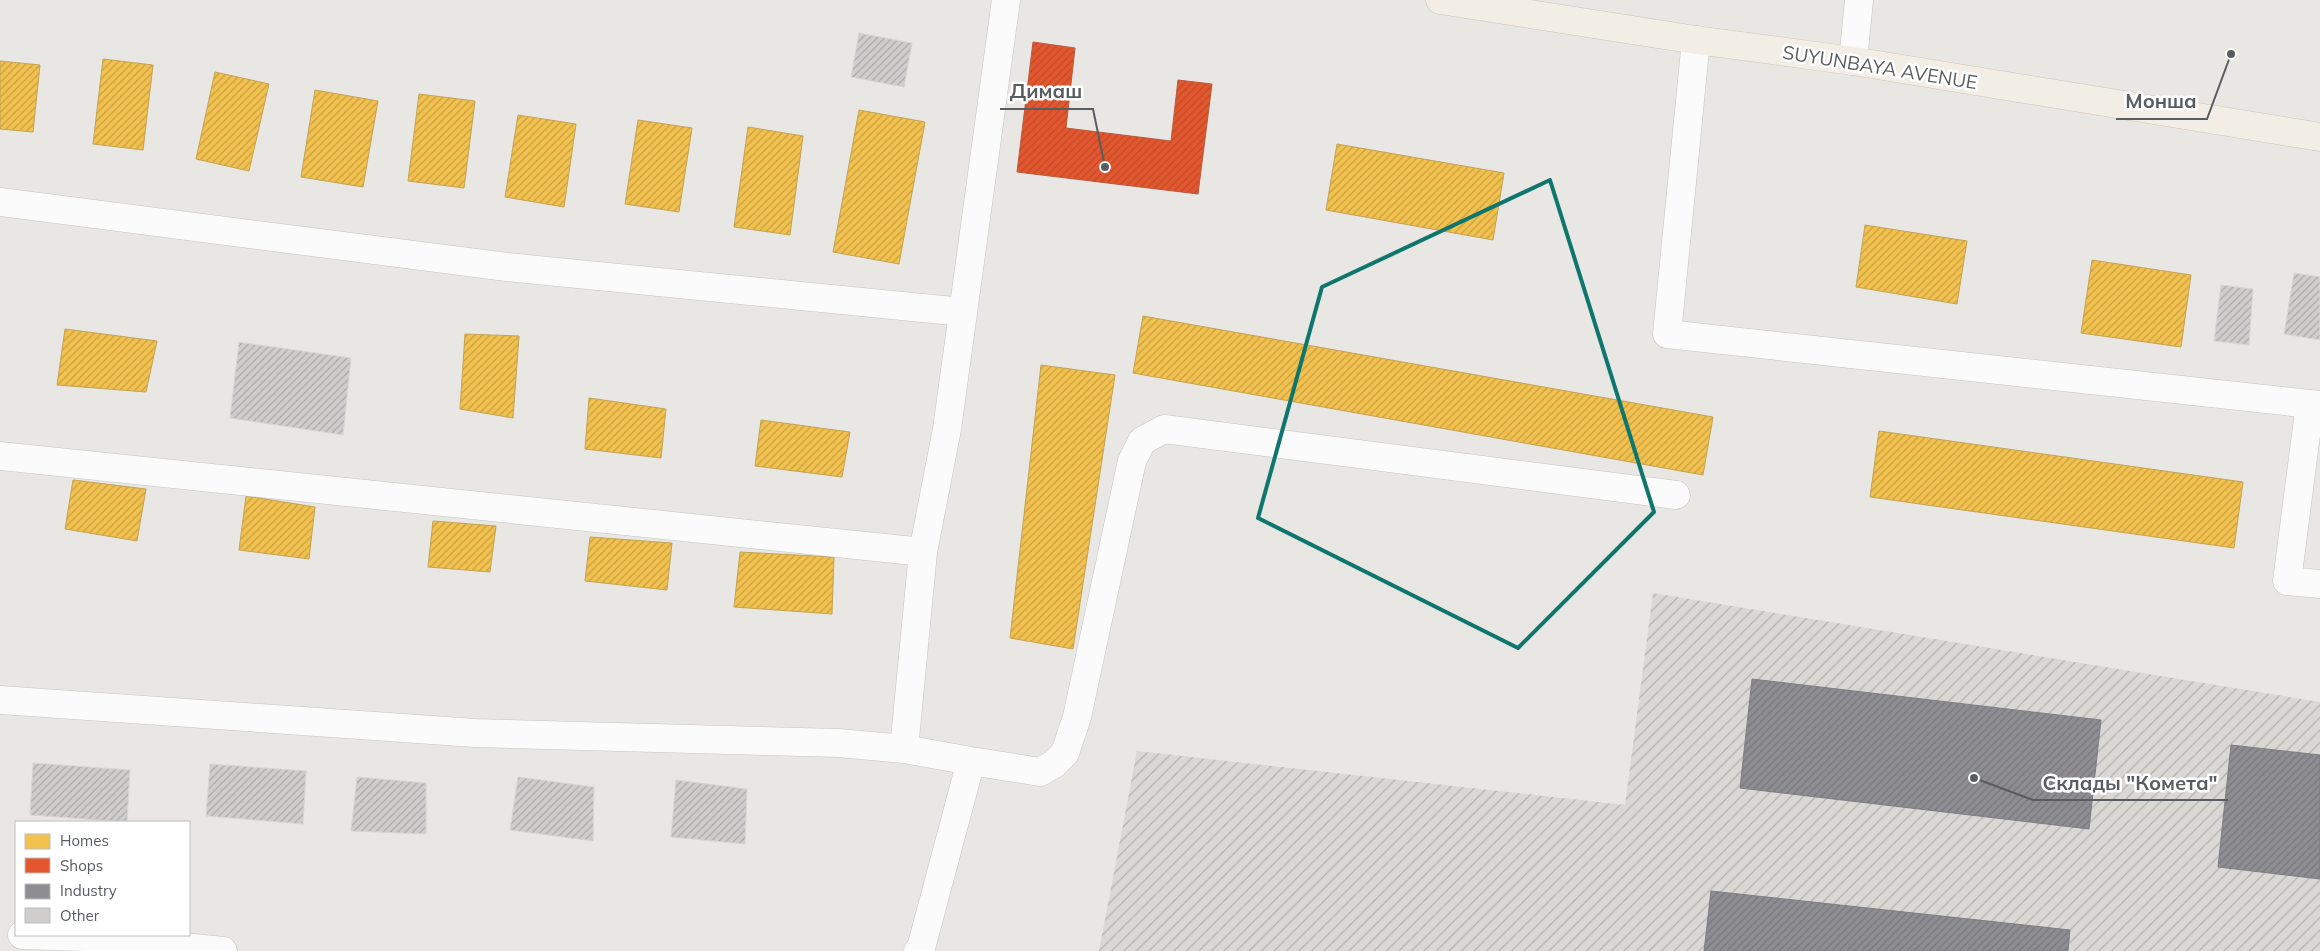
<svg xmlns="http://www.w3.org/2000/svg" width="2320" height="951" font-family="Mulish,sans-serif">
<defs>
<pattern id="industrial-furrows" width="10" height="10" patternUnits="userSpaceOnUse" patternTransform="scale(1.25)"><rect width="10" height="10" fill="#dad8d4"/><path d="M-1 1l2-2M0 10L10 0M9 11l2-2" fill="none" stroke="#b4b2af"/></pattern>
<pattern id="homes-hatch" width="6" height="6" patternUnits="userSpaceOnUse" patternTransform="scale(1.25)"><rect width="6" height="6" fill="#f2c14e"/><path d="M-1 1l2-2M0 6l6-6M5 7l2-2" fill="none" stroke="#c7a044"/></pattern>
<pattern id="shops-hatch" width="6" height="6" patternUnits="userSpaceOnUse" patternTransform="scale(1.25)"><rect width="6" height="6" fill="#e4572e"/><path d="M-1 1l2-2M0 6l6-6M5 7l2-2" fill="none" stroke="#bc4b2b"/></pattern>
<pattern id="industry-hatch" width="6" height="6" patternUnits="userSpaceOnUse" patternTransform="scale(1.25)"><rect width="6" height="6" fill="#8d8d92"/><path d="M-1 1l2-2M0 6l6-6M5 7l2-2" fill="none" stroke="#76767b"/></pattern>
<pattern id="building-hatch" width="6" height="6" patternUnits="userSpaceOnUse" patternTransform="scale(1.25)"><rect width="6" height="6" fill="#d0cecc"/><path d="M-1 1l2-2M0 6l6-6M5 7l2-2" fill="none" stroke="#acaaa9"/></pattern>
</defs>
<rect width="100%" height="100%" fill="#e9e7e3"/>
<path fill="url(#industrial-furrows)" d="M1653,593L2320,702V951H1099L1137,751L1625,805Z"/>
<path fill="url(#homes-hatch)" stroke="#c4a354" d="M103,59L153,65L143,150L93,144Z
M0,61L40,65L33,132L0,129Z
M215,72L269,84L249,171L196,159Z
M315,90L378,101L363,187L301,177Z
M419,94L475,101L464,188L408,181Z
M859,110L925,122L899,264L833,252Z
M518,115L576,124L564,207L505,197Z
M638,120L692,128L679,212L625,204Z
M748,127L803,136L790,235L734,227Z
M1337,144L1504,173L1493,240L1326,210Z
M1865,225L1967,241L1957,304L1856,287Z
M2092,260L2191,275L2181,347L2081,333Z
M1143,316L1713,417L1703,475L1133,373Z
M65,329L157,341L146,392L57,385Z
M465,334L519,336L513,418L460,409Z
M1041,365L1115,375L1073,649L1010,638Z
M589,398L666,409L661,458L585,449Z
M761,420L850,432L842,477L755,466Z
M1879,431L2243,482L2234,548L1870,497Z
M73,480L146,489L137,541L65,529Z
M246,496L315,507L309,559L239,550Z
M433,521L496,526L490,572L428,567Z
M590,537L672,543L667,590L585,581Z
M740,552L834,557L832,614L734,607Z"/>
<path fill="url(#shops-hatch)" stroke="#ba593d" d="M1033,42L1075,48L1066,128L1171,141L1178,80L1212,84L1198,194L1017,172Z"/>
<path fill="url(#industry-hatch)" stroke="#7d7f83" d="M1752,679L2101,720L2089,829L1740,788Z
M2231,745L2320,755V879L2218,867Z
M1711,891L2070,930L2068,951H1704Z"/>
<path fill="url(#building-hatch)" stroke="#d8d6d2" d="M859,33L912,43L904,87L851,77Z
M2294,273L2320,277V340L2284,334Z
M2221,285L2253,289L2249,345L2214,341Z
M239,342L351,358L343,435L230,418Z
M33,763L130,770L127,822L30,815Z
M210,764L306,771L303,824L206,816Z
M357,777L426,783V834L351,831Z
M518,777L594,787L593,841L510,830Z
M676,780L747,789L745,844L671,837Z"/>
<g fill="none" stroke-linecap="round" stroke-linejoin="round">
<g stroke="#c4c4c4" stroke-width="29">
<path id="minor" d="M1696,40L1667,334L2320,405
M1853,61L1859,0
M0,202L507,267L963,312
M2310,404L2287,581L2320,584
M0,456L923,552
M0,700L475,733L839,743L904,749L971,761L921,948L918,951
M904,749L923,552L947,429L1006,0
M971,761L1040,772L1054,764L1065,753L1077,717L1132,461L1142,441L1164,429L1676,495
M22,935L84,937L223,951"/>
</g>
<g stroke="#d1c5b1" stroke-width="29">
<path id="primary" d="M1440,0L1696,40L1853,61L2320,137"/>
</g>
<use href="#minor" stroke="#fcfbfb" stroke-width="28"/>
<use href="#primary" stroke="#f2eee6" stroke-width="28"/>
</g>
<path fill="none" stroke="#0f766e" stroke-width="4" stroke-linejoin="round" d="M1550,180L1654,512L1518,648L1258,518L1322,287Z"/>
<g text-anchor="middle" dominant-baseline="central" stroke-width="5" stroke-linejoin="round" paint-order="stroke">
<g font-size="19" fill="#595d61" stroke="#fff">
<text transform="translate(1880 67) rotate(9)">SUYUNBAYA AVENUE</text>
</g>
</g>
<path fill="none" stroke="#595d61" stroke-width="2" d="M1105 167L1093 109H1000M2231 54L2207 119H2116M1974 778L2033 800H2228"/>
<g fill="#595d61" stroke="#fff" stroke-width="2">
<circle cx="1105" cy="167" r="5"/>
<circle cx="2231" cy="54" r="5"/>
<circle cx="1974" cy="778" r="5"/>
</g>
<g font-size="20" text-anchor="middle" font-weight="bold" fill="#595d61" stroke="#fff" stroke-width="5" stroke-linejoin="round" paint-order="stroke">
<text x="1046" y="98">Димаш</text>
<text x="2161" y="108">Монша</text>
<text x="2130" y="790">Склады "Комета"</text>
</g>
<rect x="15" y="821" width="175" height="115" fill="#ffffff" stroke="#bdbec0"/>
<rect x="25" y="834" width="25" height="15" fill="#f2c14e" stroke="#bdbec0"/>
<text x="60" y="846" font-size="15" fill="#595d61">Homes</text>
<rect x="25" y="858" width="25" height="15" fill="#e4572e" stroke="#bdbec0"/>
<text x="60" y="871" font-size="15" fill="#595d61">Shops</text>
<rect x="25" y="884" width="25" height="15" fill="#8d8d92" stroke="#bdbec0"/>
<text x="60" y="896" font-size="15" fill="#595d61">Industry</text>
<rect x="25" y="908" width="25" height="15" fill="#d0cecc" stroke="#bdbec0"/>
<text x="60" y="921" font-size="15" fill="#595d61">Other</text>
</svg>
